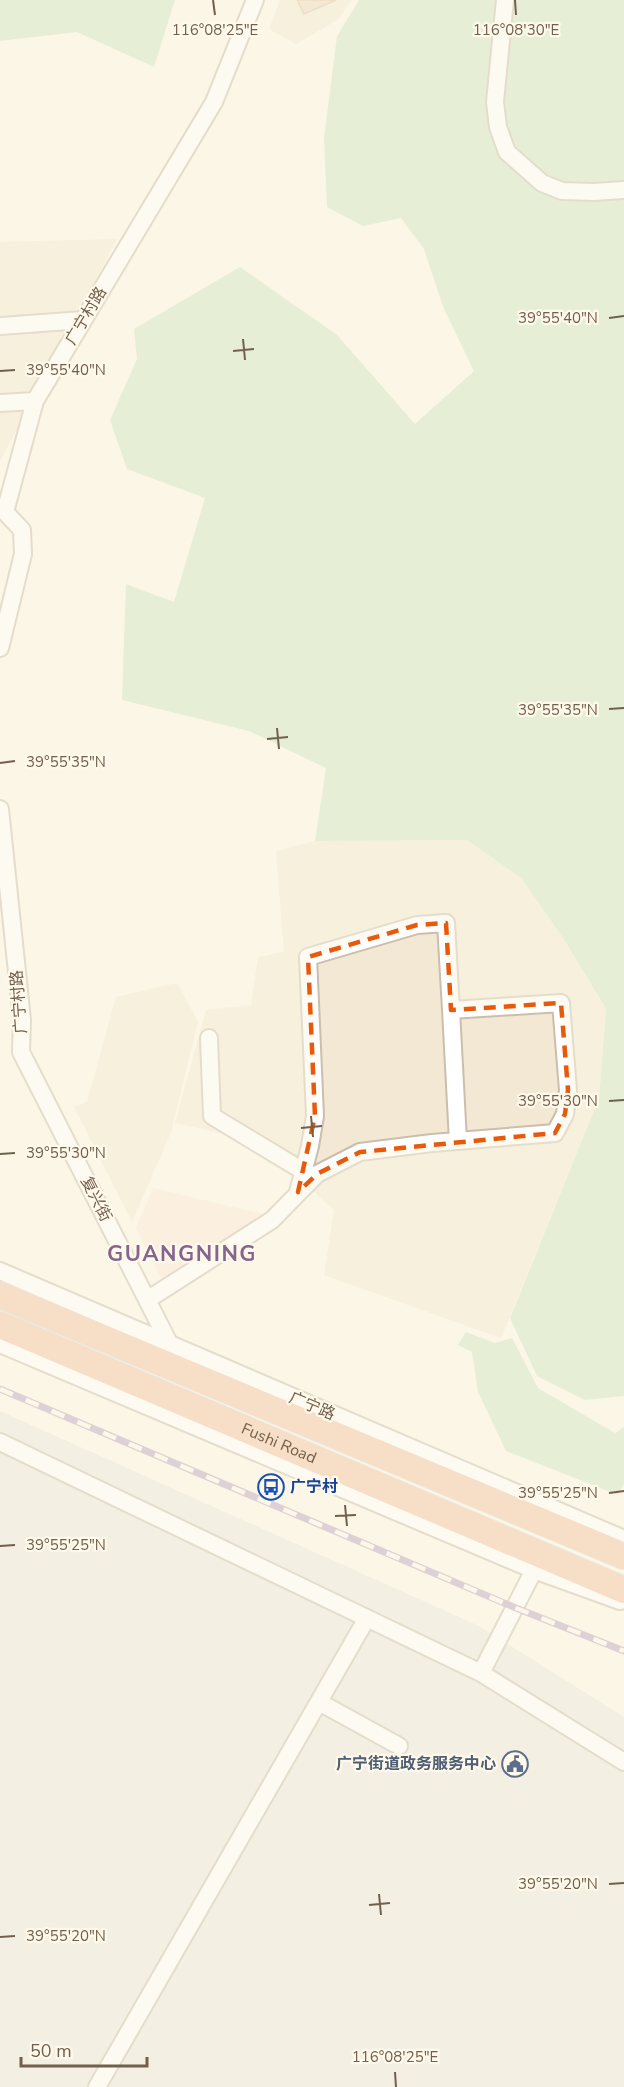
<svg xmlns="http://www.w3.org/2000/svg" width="624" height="2087" font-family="'Nunito Sans','Noto Sans SC',sans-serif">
<rect width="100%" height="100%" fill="#fbf5e5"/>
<path fill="#f2e8d3" d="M280,0H351L339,19L296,44L269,29Z
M117,239L0,461V242Z
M467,840L521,878L563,938L606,1010L599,1098L501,1338L324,1275L334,1210L283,1165L242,1138L175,1123L206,1010L251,1005L258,957L284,952L276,851L315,841Z
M177,983L198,1022L171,1132L132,1222L74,1107L87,1102L116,997Z"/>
<path fill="#fae8d9" d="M153,1188L266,1215L163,1282L136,1228Z"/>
<path fill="#ebe6df" d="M0,1411L479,1626L624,1717V2087H0Z"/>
<path fill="#cde7c4" d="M0,0H175L154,67L77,32L0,41Z
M359,0H624V1396L585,1400L537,1376L510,1318L599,1098L606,1009L563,938L521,878L467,840L315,841L326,768L249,731L122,700L126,584L174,602L205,498L127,469L110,420L137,359L134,329L240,267L337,335L415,424L474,371L444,309L424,249L401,218L363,226L327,207L324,138L337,36Z
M466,1332L495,1343L512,1338L538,1388L615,1433L624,1427V1483L618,1495L506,1451L478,1392L472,1352L458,1345Z"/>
<path fill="#eed8be" stroke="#e0c19f" stroke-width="1.5" d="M297,0H336L304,14Z"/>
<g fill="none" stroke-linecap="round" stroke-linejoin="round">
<g stroke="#cbbeac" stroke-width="20">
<path id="minor" d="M505,0L495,102L498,127L507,152L542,183L562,191L594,192L624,190
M0,326L83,320
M0,403L35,401
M5,512L35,401L214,102L255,0
M0,648L23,554L22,530L5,512
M0,809L22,1020L21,1052L170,1345
M209,1038L212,1116L303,1171
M298,1192L310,1146L315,1116L308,957L417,925L446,923L451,1010
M0,1271L624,1539
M147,1300L272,1220L317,1174L360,1152L432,1143L555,1133L565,1114L568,1090L561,1003L451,1010L458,1141
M0,1344L534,1570L620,1601
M0,1442L481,1673L624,1762
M481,1673L534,1570
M319,1702L399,1746
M97,2087L367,1618"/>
</g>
<g stroke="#dad5d0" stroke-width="28">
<g id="highway">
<path d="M0,1295L624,1556"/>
<path id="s1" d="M0,1325L624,1590"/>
</g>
</g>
<use href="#minor" stroke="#fff" stroke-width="16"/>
<use href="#highway" stroke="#f1c09f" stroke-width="26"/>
<g stroke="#b9a4c3" stroke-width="7">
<path id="rail" d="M0,1389L516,1608L624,1651"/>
</g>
<use href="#rail" stroke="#fef9ea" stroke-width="4.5" stroke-dasharray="14" stroke-linecap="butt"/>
</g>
<path d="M0 0H624V2087H0ZM446,923L451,1010L561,1003L568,1090L565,1114L555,1133L360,1152L317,1174L298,1192L315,1116L308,957L417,925Z" fill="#fbf5e5" fill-opacity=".55" fill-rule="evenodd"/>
<path fill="none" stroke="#e8590c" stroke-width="4.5" stroke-dasharray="12 8" stroke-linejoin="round" d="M446,923L451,1010L561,1003L568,1090L565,1114L555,1133L360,1152L317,1174L298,1192L315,1116L308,957L417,925Z"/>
<path fill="none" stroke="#725f4c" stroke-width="2" d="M213,0L215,15M515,0L516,15M609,318L624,316M243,339L245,360M233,351L254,349M0,371L15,370M609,709L624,708M277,728L279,749M267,739L288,737M0,763L15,761M609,1101L624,1100M311,1116L313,1137M301,1128L322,1126M0,1154L15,1153M609,1493L624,1491M345,1505L347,1526M335,1516L356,1515M0,1546L15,1545M609,1884L624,1883M379,1894L381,1915M369,1905L390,1903M0,1937L15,1936M395,2072L396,2087"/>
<defs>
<g id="bus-ring" transform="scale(1.35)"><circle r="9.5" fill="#fef9ea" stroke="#1a4fb4" stroke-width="1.5"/><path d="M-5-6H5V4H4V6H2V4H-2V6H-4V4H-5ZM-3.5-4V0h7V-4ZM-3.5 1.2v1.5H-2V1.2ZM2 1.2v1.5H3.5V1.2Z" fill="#1a4fb4"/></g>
<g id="civic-ring" transform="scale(1.35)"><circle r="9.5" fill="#fef9ea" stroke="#5c6f8a" stroke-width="1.5"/><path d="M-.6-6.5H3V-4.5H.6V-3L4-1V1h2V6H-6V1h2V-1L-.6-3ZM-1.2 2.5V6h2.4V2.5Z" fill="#5c6f8a"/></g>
</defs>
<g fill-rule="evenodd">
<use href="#bus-ring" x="271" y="1487"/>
<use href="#civic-ring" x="515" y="1764"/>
</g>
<g text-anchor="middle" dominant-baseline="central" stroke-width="4.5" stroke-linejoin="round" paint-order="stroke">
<g font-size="16" fill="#725f4c" stroke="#fef9ea">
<text transform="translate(86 316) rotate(-59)">广宁村路</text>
<text transform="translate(19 1002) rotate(-94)">广宁村路</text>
<text transform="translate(96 1199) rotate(63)">复兴街</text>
<text transform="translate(312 1406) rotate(23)">广宁路</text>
<text stroke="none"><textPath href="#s1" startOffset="303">Fushi Road</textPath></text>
</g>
<g font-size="16" font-weight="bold" fill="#164399" stroke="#fef9ea" text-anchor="start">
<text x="290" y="1487">广宁村</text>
</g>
<g font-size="16" font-weight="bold" fill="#4e5e75" stroke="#fef9ea" text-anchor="end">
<text x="496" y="1764">广宁街道政务服务中心</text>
</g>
<g font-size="22" font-weight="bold" letter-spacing="1.5" fill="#86648e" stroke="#fef9ea">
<text x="182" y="1254">GUANGNING</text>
</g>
</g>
<g font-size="15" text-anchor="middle" fill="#725f4c" stroke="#fef9ea" stroke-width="4.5" stroke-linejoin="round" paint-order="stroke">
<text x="215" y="35">116°08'25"E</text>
<text x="516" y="35">116°08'30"E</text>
<text x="558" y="323">39°55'40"N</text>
<text x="66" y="375">39°55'40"N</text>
<text x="558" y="715">39°55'35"N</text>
<text x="66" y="767">39°55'35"N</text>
<text x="558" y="1106">39°55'30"N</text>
<text x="66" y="1158">39°55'30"N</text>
<text x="558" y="1498">39°55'25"N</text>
<text x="66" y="1550">39°55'25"N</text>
<text x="558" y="1889">39°55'20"N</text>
<text x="66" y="1941">39°55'20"N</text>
<text x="395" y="2062">116°08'25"E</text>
</g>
<path d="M21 2057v9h126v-9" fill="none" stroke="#725f4c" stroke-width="3"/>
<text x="30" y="2057" font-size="18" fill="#725f4c" stroke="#fef9ea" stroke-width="4.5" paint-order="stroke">50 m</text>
</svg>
